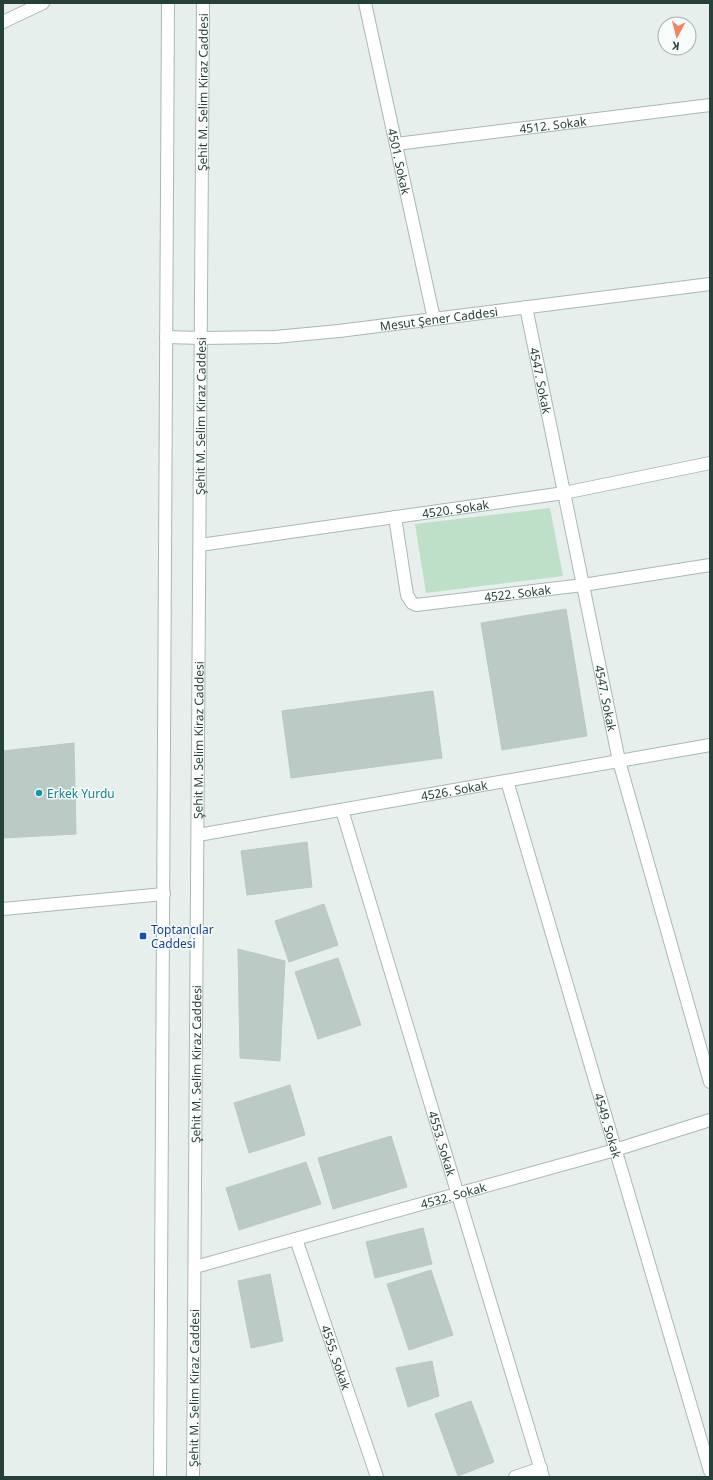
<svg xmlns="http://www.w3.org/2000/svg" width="713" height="1480" font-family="'Noto Sans',sans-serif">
<rect width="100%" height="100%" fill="#e6efeb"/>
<path fill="#bfe0c8" d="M550,508L563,576L426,593L415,524Z"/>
<path fill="#bbcac4" stroke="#b8c9c2" d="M566,609L587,736L502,750L481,623Z
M433,691L442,758L291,778L282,711Z
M74,743L76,834L3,838V751Z
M307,842L312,887L247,895L241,851Z
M324,904L338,945L289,962L275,921Z
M238,949L285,961L280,1061L240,1058Z
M338,958L361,1025L318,1039L295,972Z
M290,1085L305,1135L249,1153L234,1103Z
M391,1136L407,1187L333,1209L318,1158Z
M306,1162L321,1204L239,1230L226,1188Z
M423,1228L432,1264L375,1278L366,1242Z
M431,1270L453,1335L409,1350L387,1284Z
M270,1274L283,1341L251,1348L238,1281Z
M432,1361L439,1396L408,1407L396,1368Z
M471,1401L494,1462L458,1476L435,1414Z"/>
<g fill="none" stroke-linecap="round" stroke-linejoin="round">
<g stroke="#a8b8b2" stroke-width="14">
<g id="minor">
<path id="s1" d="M365,3L434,319"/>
<path d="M3,22L43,3"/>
<path id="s2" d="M396,144L710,105"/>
<path id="s3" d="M526,307L619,761L710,1082"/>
<path id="s4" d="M166,337L201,338L275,337L339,331L710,284"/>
<path id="s5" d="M395,517L407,595L412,603L416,605L583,585L710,565"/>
<path id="s6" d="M200,545L564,493L710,463"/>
<path id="s7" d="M507,781L710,1471"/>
<path id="s8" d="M342,810L543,1477"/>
<path id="s9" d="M198,835L710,745"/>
<path d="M3,909L164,894"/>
<path id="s10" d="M296,1239L377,1477"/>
<path id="s11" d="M195,1267L615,1150L710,1120"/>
<path d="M160,1477L168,3"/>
<path id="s12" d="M193,1477L203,3"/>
<path d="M515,1477L541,1468"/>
</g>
</g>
<use href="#minor" stroke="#fff" stroke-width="12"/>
</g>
<circle fill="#0f9aa8" stroke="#f7fbf9" stroke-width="1.5" cx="39" cy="793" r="4"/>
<rect fill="#1a4fb4" stroke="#f7fbf9" stroke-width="1.5" x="139" y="932" width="8" height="8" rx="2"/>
<g text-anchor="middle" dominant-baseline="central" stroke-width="3" stroke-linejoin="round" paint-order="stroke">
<g font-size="12" fill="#24423a" stroke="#f7fbf9">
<text stroke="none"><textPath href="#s12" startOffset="1385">Şehit M. Selim Kiraz Caddesi</textPath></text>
<text stroke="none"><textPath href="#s2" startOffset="158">4512. Sokak</textPath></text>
<text stroke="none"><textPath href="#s1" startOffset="162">4501. Sokak</textPath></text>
<text stroke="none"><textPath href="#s4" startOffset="274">Mesut Şener Caddesi</textPath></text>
<text stroke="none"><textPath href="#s3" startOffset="75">4547. Sokak</textPath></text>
<text stroke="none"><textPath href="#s12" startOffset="1061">Şehit M. Selim Kiraz Caddesi</textPath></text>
<text stroke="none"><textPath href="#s6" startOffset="258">4520. Sokak</textPath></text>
<text stroke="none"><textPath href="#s5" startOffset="195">4522. Sokak</textPath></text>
<text stroke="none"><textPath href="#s3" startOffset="399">4547. Sokak</textPath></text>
<text stroke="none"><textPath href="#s12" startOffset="737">Şehit M. Selim Kiraz Caddesi</textPath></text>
<text stroke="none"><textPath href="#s9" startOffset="260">4526. Sokak</textPath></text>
<text stroke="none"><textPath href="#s12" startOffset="413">Şehit M. Selim Kiraz Caddesi</textPath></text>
<text stroke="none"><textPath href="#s7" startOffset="359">4549. Sokak</textPath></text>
<text stroke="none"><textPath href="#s8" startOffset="348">4553. Sokak</textPath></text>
<text stroke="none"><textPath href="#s11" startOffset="268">4532. Sokak</textPath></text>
<text stroke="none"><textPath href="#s10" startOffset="125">4555. Sokak</textPath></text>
<text stroke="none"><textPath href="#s12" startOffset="89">Şehit M. Selim Kiraz Caddesi</textPath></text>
</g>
<g font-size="12" fill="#0d838f" stroke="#f7fbf9" text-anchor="start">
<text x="47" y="793">Erkek Yurdu</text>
</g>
<g font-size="12" fill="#164399" stroke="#f7fbf9" text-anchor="start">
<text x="151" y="929">Toptancılar<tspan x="151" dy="14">Caddesi</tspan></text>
</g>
</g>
<rect width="713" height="1480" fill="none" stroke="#24423a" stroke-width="8"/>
<g transform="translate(677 36) rotate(187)"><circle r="19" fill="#f7fbf9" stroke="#a3b1ad"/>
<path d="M0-3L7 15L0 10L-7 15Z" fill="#f4845f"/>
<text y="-6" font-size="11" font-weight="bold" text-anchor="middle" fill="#24423a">K</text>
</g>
</svg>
